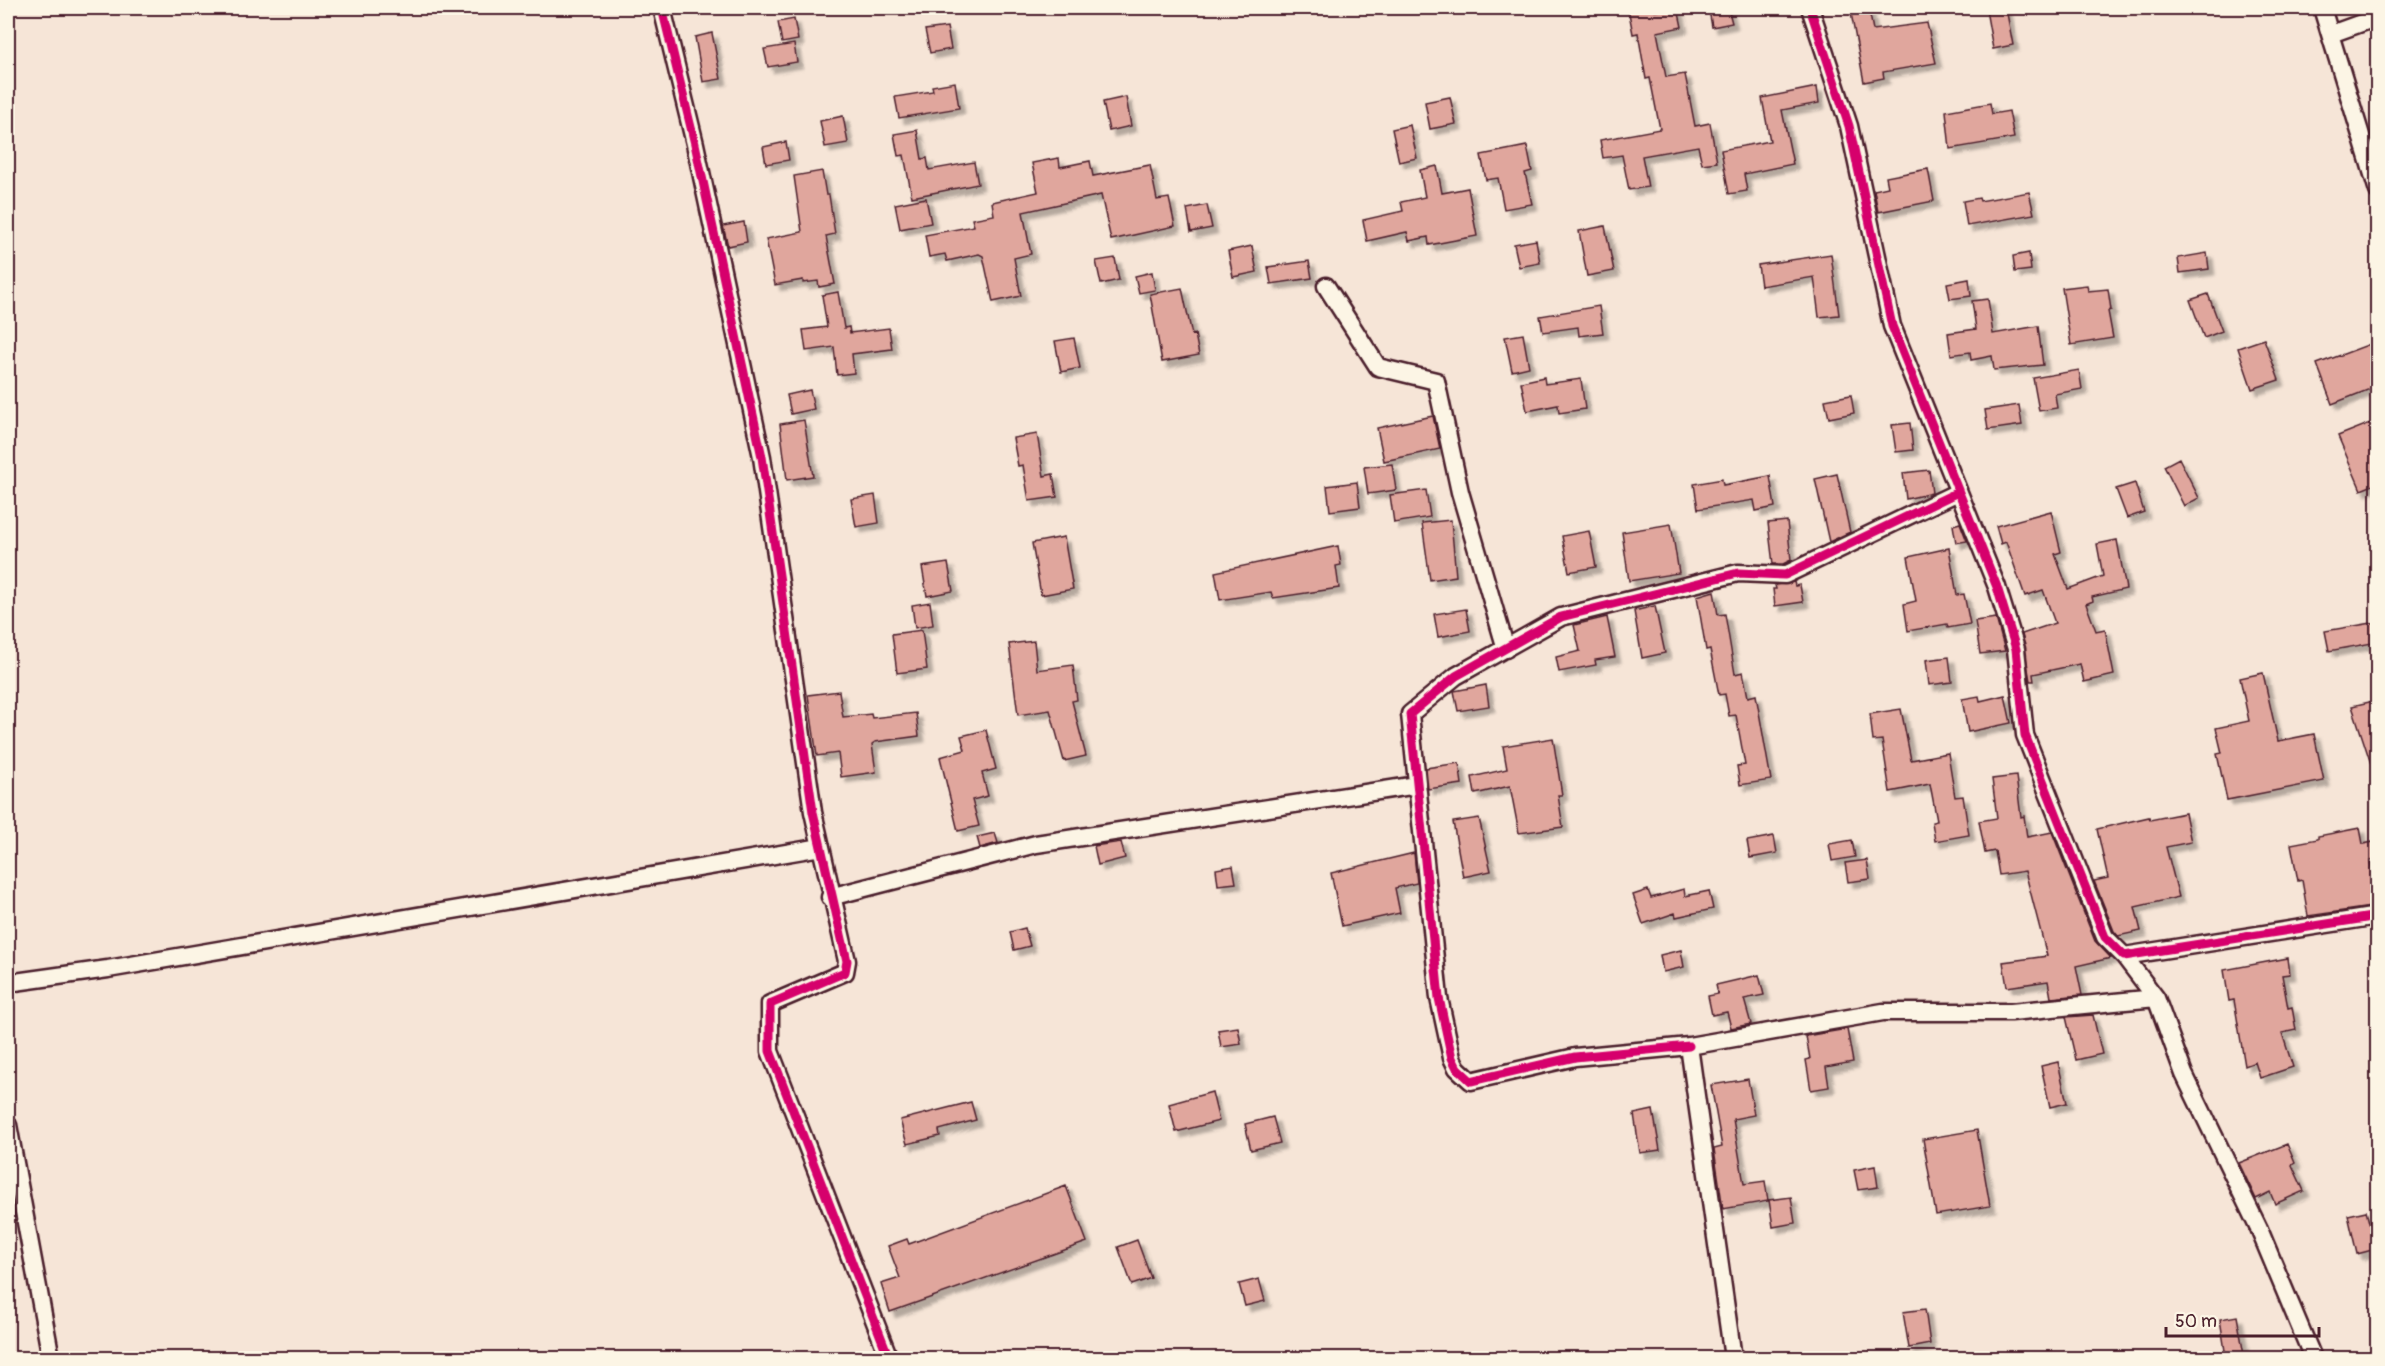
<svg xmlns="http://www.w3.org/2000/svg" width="2385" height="1366" font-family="Pangolin,sans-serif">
<defs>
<filter id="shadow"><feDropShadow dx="5.5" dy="5.5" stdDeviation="1.5" flood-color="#0004"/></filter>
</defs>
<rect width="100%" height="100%" fill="#f6e5d7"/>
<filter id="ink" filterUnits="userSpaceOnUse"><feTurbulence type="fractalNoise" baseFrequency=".0167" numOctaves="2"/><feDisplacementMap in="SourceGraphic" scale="12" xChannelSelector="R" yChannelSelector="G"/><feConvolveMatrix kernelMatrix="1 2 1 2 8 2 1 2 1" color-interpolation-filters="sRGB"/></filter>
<g filter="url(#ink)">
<path fill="#e0a69d" stroke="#4a1f2b" stroke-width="1.5" filter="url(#shadow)" d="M1628,8H1654L1655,11L1678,8L1682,27L1657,32L1666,77L1685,74L1695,126L1710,123L1717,162L1702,164L1698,146L1642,156L1648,187L1629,190L1622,155L1603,158L1600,140L1660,129L1650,78L1646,79L1638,33L1633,34Z
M1728,8L1732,23L1712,27L1709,10Z
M2006,8L2013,45L1993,49L1986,10Z
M1869,10L1873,30L1927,23L1936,63L1883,72L1884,78L1864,82L1851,13Z
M794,19L798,40L782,43L778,22Z
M947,27L951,49L930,53L925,30Z
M712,33L721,79L703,82L695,37Z
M794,44L797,62L768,67L764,49Z
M955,82L959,108L899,118L895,97L933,91L932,86Z
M1817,87L1819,103L1782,110L1793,164L1744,174L1747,191L1729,194L1721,150L1770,141L1762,98Z
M1126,97L1131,126L1109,131L1103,102Z
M1450,97L1456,124L1430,129L1425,102Z
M1990,103L1992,114L2009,111L2014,138L1950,149L1946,111Z
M843,116L848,143L825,147L820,121Z
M1410,125L1417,158L1399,162L1392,129Z
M917,130L922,159L927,158L929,170L974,162L978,184L912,197L904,155L898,156L894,134Z
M786,142L789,160L766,164L763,147Z
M1527,146L1532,171L1525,173L1532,204L1504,209L1498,178L1486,180L1481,155Z
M1059,158L1060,167L1090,161L1093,176L1150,165L1157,200L1169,198L1175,226L1111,240L1101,195L1023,212L1031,254L1014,258L1021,296L993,302L983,256L979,254L947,261L945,254L929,257L925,235L974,226L972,219L994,215L992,202L1038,192L1032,163Z
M1437,166L1442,193L1468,188L1477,236L1429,245L1428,237L1409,241L1407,232L1367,241L1363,220L1403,211L1401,202L1425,197L1420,170Z
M1928,169L1934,201L1878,212L1874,190L1888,187L1886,177Z
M822,171L826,195H829L835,234L826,236L835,284L819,287L818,281L803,283V280L775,285L766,239L802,232L794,176Z
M2029,192L2034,214L1967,226L1963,201L1979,198L1980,201Z
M926,198L931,223L900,229L895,204Z
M1207,205L1212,228L1191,232L1187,209Z
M744,222L747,242L728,246L723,226Z
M1605,226L1614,271L1587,276L1579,231Z
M1536,240L1540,263L1519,267L1514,244Z
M1252,246L1257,272L1233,277L1228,251Z
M2029,253L2031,270L2015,272L2013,256Z
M2207,253L2209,269L2180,273L2178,258Z
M1831,254L1839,315L1819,317L1814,277L1761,286L1758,265Z
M1115,258L1119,280L1101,284L1096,261Z
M1309,261L1312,278L1271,284L1268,267Z
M1152,272L1155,290L1139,293L1135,276Z
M1969,279L1971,296L1950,299L1947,283Z
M2087,285L2088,291L2108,289L2111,310L2108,311L2113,338L2071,345L2062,288Z
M1182,288L1192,335L1195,334L1199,355L1162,362L1150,294Z
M838,292L844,328L849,327L850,333L889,328L892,349L852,354L854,373L837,375L834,347L806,351L803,330L827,327L822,295Z
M2208,294L2222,331L2204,338L2190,300Z
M1988,299L1993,334L2038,326L2043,365L1994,370L1992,356L1971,360L1970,352L1951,355L1948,333L1976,329L1972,301Z
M1599,306L1603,333L1579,336L1578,327L1543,332L1540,316Z
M1523,334L1529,367L1512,371L1505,337Z
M1074,338L1080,368L1061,372L1055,341Z
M2264,339L2279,380L2252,389L2238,348Z
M2378,341V386L2332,404L2317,364Z
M2079,370L2082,389L2055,394L2057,408L2039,411L2033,378Z
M1544,377L1545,384L1581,379L1585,409L1559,413L1558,405L1527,411L1521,382Z
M810,390L814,409L791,414L787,395Z
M1851,395L1854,413L1829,418L1825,400Z
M2019,405L2022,425L1988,430L1985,410Z
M1433,416L1440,449L1384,461L1377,428Z
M804,420L813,476L787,480L780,424Z
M2378,420V483L2361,490L2338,436Z
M1910,423L1913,450L1896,452L1892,425Z
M1037,434L1044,476L1053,474L1057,497L1029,501L1023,465L1018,466L1013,438Z
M2179,458L2199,498L2184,506L2164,466Z
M1392,464L1396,490L1368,494L1364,467Z
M1929,470L1932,493L1906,499L1903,473Z
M1837,474L1850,532L1829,542L1815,479Z
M1770,476L1775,507L1756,511L1754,500L1698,509L1694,484L1722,479L1723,485Z
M1357,482L1360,507L1330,511L1327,486Z
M2135,483L2144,512L2127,518L2116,489Z
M1426,490L1430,517L1394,523L1390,495Z
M875,495L879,523L856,527L851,499Z
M2051,511L2061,552L2055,554L2068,589L2103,576L2097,544L2117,540L2126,589L2092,597L2093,601L2086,604L2096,631L2105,629L2114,675L2084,682L2080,664L2033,674L2034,681H2030L2022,634L2055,623L2043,590L2025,596L2006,542L2001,544L1996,526Z
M1451,520L1456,576L1430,580L1422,523Z
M1787,521L1791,560L1783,564H1773L1768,523Z
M1960,523L1967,541L1956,543L1953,525Z
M1671,524L1679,573L1629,581L1622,532Z
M1589,531L1596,567L1569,572L1562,536Z
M1064,537L1073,589L1041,595L1032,543Z
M1338,546L1341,565L1336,566L1339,588L1273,598L1271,592L1220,600L1215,572Z
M1949,548L1957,595L1964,594L1970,624L1948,628L1947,624L1908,631L1904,604L1916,601L1908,557Z
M948,563L953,591L927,596L922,567Z
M1794,582L1795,586L1800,585L1803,602L1775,606L1773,589H1776L1775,585Z
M1714,591L1718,615L1725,614L1735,674L1743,672L1748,697L1756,695L1771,780L1740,785L1737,766L1745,765L1736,715L1729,716L1725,694L1719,695L1710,649L1706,650L1697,596Z
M930,602L933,625L915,628L912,605Z
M1655,606L1665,653L1642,658L1634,611Z
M1466,609L1470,631L1438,637L1434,614Z
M1607,617L1615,657L1595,660L1596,665L1559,672L1556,657L1580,651L1574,625Z
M1996,618L2005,651L1980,654L1975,621Z
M2378,622V642L2329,651L2325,631Z
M922,630L927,669L897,673L892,634Z
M1034,641L1037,670L1073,665L1077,700L1072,701L1086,756L1064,761L1050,710L1018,715L1009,644Z
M1949,657L1952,682L1929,685L1926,660Z
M2263,673L2278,741L2314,734L2324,781L2227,800L2217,754L2222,753L2216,728L2249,721L2240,678Z
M1486,685L1489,706L1458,711L1454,691Z
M839,691L843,717L871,714L872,718L916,713L919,736L875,742L872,744L876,772L841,777L838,753L817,756L808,695Z
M2005,695L2011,723L1968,732L1962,699L1979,696L1980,701Z
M2378,700V772L2374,773L2352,706Z
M1901,709L1911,760L1948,753L1955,797L1963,796L1969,835L1935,841L1932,822L1937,821L1930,784L1890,792L1882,740L1873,741L1870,714Z
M986,730L996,769L982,773L988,796L972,800L979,826L958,831L940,757L965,750L961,736Z
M1553,738L1562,795H1558L1563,827L1519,833L1510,786L1475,794L1472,777L1507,769L1503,746Z
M1459,763L1462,784L1428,789L1426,768Z
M2016,776L2021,817L2024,816L2027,837L2052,832L2095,941L2111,958L2076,966L2082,995L2051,998L2048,981L2007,987L2003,962L2047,956L2025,871L1999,875L1995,851L1985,853L1979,821L1997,818L1992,779Z
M2185,813L2191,842L2166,847L2179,897L2135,907L2141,931L2118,936L2114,931L2094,881L2108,878L2097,829L2149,817L2150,820Z
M1479,818L1491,871L1463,877L1453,822Z
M2360,828L2363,844L2378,841V859L2370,861L2378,906L2308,916L2302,880L2298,881L2291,844L2318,839V836Z
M995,833L998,843L980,848L977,837Z
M1774,836L1777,853L1750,858L1747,841Z
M1852,840L1855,857L1832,861L1829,844Z
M1121,842L1125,858L1098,865L1094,846Z
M1414,853L1417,883L1395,888L1400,913L1342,926L1331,873Z
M1867,860L1870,879L1848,882L1845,863Z
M1233,866L1236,883L1218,885L1216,869Z
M1684,889L1685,896L1709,891L1713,909L1676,917L1675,913L1643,924L1633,895L1648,890L1651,898Z
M1025,928L1030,946L1014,950L1010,932Z
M1681,950L1684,967L1663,972L1660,955Z
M2288,958L2290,974L2282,975L2288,1008L2292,1007L2296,1030L2282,1033L2293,1067L2260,1078L2255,1062L2245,1066L2234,1000L2229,1001L2224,970Z
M1759,975L1764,995L1744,999L1751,1024L1731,1028L1727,1012L1712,1015L1708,996L1718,994L1716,985Z
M2093,1015L2102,1054L2076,1060L2066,1017Z
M1238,1027L1241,1044L1221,1047L1218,1030Z
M1847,1029L1853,1062L1826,1067L1829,1087L1811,1090L1806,1060L1810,1059L1806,1036Z
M2058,1062L2067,1103L2050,1107L2041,1066Z
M1748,1079L1754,1115L1733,1119L1744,1184L1765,1181L1768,1201L1723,1209L1714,1149L1722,1147L1711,1085Z
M1212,1092L1219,1121L1176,1132L1169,1104Z
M971,1102L976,1120L939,1130L940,1136L907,1144L900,1120Z
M1653,1110L1660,1150L1640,1153L1634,1114Z
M1273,1117L1280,1143L1251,1150L1245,1124Z
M1977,1130L1990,1206L1936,1215L1923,1139Z
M2287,1144L2295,1163L2292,1165L2304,1191L2275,1204L2270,1192L2256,1199L2239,1163Z
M1875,1166L1878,1187L1858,1190L1854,1170Z
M1066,1186L1087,1242L890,1312L881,1284L900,1278L888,1246L907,1239L909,1244Z
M1791,1197L1795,1223L1773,1227L1769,1200Z
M2366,1211L2376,1249L2357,1254L2348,1215Z
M1137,1240L1151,1278L1132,1285L1118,1247Z
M1259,1279L1265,1301L1245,1306L1239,1284Z
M1925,1309L1930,1344L1909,1348L1903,1312Z
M2237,1316L2244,1355L2226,1357L2220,1319Z"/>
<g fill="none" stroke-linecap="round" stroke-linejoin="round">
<g stroke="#4a1f2b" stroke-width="21">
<path id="street" d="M662,8L695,144L762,457L813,812L847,961L845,972L770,1004V1051L889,1358
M1810,8L1849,126L1892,326L1997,587L2016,649L2025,735L2105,937L2124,956L2378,916
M2322,8L2378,191
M2331,34L2378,17
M1326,286L1378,367L1436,381L1460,492L1506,649
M830,897L1036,844L1417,785
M2124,956L2156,998L2184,1074L2259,1229L2313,1358
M8,983L108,969L821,847
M1689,1046L1575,1057L1471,1081L1457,1068L1452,1058L1439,998L1410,714L1456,676L1561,617L1738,573L1785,575L1958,492
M8,1125L51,1358
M1733,1358L1689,1046L1883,1012H2011L2156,998"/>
</g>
<use href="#street" stroke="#fcf5e5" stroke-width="16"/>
<g stroke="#fcf5e5" stroke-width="13">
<path id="cycleway" d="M662,8L695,144L762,457L813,812L847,961L845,972L770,1004V1051L889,1358
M1810,8L1849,126L1892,326L1997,587L2016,649L2025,735L2105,937L2124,956L2378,916
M1689,1046L1575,1057L1471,1081L1457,1068L1452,1058L1439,998L1410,714L1456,676L1561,617L1738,573L1785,575L1958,492"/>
</g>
<use href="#cycleway" stroke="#d6006c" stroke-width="9"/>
</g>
</g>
<rect width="2385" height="1366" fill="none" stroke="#fcf5e5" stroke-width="30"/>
<rect x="15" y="15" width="2355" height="1336" fill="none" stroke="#4a1f2b" stroke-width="2" filter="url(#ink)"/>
<path d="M2166 1327v9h153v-9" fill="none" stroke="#4a1f2b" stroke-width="3"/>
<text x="2175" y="1327" font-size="18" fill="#4a1f2b" stroke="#fcf5e5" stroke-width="4.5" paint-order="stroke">50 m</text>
</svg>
